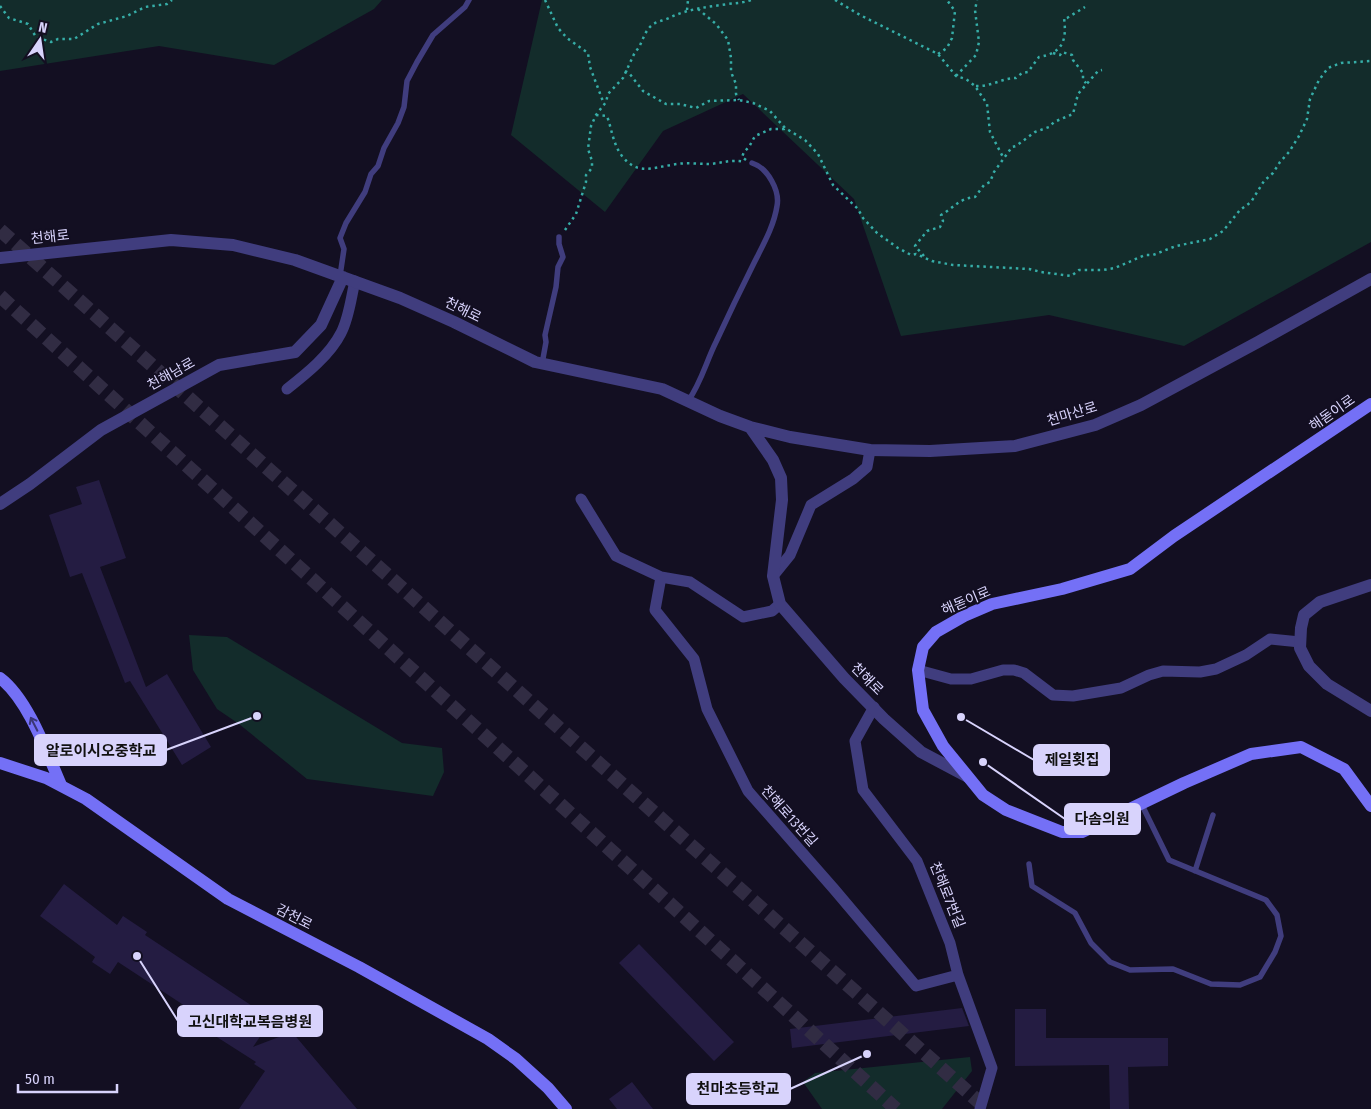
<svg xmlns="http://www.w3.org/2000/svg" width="1371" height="1109" font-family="'Fira Sans Condensed','Noto Sans KR',sans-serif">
<rect width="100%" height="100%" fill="#130f22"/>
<path fill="#132c2b" d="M0,0H382L374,9L274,65L159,46L0,71Z
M542,0H1371V242L1184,346L1049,315L901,336L854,199L743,94L663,131L605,212L511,135Z
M189,635L227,637L402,743L442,748L444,772L433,796L307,779L239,724L217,709L193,670Z
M970,1057L972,1071L942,1109H822L803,1082L815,1073Z"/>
<path fill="#241c42" d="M99,480L126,558L100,567L146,687L167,674L211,747L182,765L130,681L125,683L82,573L70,577L49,515L82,504L76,487Z
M64,884L117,925L123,916L147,932L145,935L272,1019L253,1047L292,1032L357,1109H239L265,1071L254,1064L256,1062L209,1032L214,1025L118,962L110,974L92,962L95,957L40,916Z
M639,944L734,1042L714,1061L619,963Z
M962,1008L969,1026L792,1048L790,1029Z
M1015,1009H1046V1038H1168V1066L1128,1067L1129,1109H1110L1109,1065L1015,1066Z
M632,1082L653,1109H617L609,1099Z"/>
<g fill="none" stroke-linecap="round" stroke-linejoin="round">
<path stroke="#312c43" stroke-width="14" stroke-dasharray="14 7" stroke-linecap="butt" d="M0,230L987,1109
M0,296L896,1109"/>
<path stroke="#36ada7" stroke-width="2.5" stroke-dasharray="2.5 4" stroke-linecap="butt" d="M545,0L558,28L567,38L588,53L590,67L604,104
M835,0L860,15L938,54L956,76L966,79L975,86L987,104L990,132L1004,159
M0,6L9,18L28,24L36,37L51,42L58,39H74L98,24L127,16L145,7L167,4L172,0
M698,9L716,24L728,40L731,58V72L736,84V94L739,100
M687,10L688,0
M1053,53L1060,55L1062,52L1072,55L1073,60L1083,73V80L1086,83
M938,54L947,48L952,38L955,11L947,0
M625,71L629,73L643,91L666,104H680L696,108L709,101L739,100L753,103L770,111L785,128L805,140L818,154L833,185L858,209L863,218L877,233L898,248L911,255L916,254L932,261L953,265L1029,269L1041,272L1071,276L1079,270H1103L1115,268L1145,255H1153L1176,246L1210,239L1223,231L1240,210L1251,202L1264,181L1273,173L1280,162L1289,152L1299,136L1307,119L1310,99L1319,80L1328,68L1341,63L1371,61
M956,76L976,55L979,42L975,10L977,0
M976,86C990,87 1003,78 1016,78L1022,73L1028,72L1039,57C1063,53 1067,40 1064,18H1067L1085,7
M596,115L607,116C612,130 613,144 622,156C637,175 652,168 671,165C684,162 698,164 710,164C722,163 732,159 745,162
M746,160L742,157L744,152L749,147L755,136L771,129H784L785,128
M565,230L576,214L586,182V175L592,168V161L588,149L591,126L596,115L606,102L608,94L623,78L635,52C642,46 643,33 651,26C656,21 663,21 669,18C687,9 707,7 728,4C736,3 743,3 751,0
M924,256L915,246L927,231L940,227L943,221L941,215C955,207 958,199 975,197L984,185L990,182L994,172L1012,147L1016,146L1035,132L1049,127L1054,122L1073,114L1078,94L1098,71L1102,70"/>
<path stroke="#403d7e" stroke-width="5.5" d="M340,276L344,249L340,238L346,223L365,192L371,174L378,166L384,148L398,123L404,107L407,81L417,62L433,35L465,7L469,0
M542,364L546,342L545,335L556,287L558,267L563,257L559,244V237
M688,401C701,383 706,362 716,342C728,316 741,289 754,263C763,245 774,226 777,206C780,191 768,168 752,163
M1029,864L1032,886L1075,913L1091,943L1110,962L1130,970L1173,969L1211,984L1240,985L1260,977L1275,952L1281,936L1277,915L1266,900L1169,860L1141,803
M1195,871L1213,815"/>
<path stroke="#403d7e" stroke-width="11" d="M287,389C306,374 330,355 341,333C349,318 351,298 355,281
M581,499L616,556L661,577L690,582L743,617L772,611L780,604
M773,576L790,555L811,505L853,479L867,467L870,450
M661,577L655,610L694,659L707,709L748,791L834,889L916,986L958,975
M918,670L951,679H971L1003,670H1014L1024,673L1053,695L1073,696L1121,688L1149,675L1163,671L1200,672L1216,669L1246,655L1270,639L1300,642
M874,707L855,741L863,790L917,861L950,943L958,975L992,1068L980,1109"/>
<path stroke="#403d7e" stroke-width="12" d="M0,258L171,240L233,245L295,260L400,298L454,322L535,362L662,389L720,416L750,427L773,460L781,478L782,500L773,576L780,604L844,678L884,719L921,752L968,777
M750,427L790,437L870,450L930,451L1015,446L1095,425L1141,405L1258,342L1371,279
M0,504L30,484L101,430L219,365L295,352L321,325L343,277
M1371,585L1320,602L1304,615L1301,628L1300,648L1309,666L1327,684L1371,711"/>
<path stroke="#7470f6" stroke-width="12" d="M1371,404L1174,536L1130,569L1062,589L992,604L964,616L936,632L923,647L918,670L923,710L943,746L983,795L1006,810L1062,832H1082L1184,783L1251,754L1301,747L1344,769L1371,806
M0,678C28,699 47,753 61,785
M0,763L46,778L86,799L228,899L359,967L488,1039L516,1059L548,1088L566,1109"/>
</g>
<defs><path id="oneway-shaft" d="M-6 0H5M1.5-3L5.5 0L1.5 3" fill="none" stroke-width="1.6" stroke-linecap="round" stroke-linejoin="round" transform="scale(1.25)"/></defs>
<use stroke="#3a3677" href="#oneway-shaft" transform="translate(34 724) rotate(-117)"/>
<g text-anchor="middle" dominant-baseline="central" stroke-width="4" stroke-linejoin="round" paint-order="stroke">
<g font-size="14" fill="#d8d3fc" stroke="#130f22">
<text transform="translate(50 237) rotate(-6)">천해로</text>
<text transform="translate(463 310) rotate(26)">천해로</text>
<text transform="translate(171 374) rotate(-29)">천해남로</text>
<text transform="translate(1332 413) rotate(-35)">해돋이로</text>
<text transform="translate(1072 414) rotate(-17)">천마산로</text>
<text transform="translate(966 601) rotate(-23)">해돋이로</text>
<text transform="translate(867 679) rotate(45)">천해로</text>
<text transform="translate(789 816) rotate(48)">천해로13번길</text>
<text transform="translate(947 895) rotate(68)">천해로7번길</text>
<text transform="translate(294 917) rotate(27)">감천로</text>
</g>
</g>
<path fill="none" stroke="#d8d3fc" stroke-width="2" d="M257 716L166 750M961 717L1034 760M983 762L1065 819M137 956L178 1021M867 1054L790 1089"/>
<g fill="#d8d3fc" stroke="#130f22" stroke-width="2">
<circle cx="257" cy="716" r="5"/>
<circle cx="961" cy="717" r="5"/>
<circle cx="983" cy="762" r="5"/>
<circle cx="137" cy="956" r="5"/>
<circle cx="867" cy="1054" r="5"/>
</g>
<g fill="#d8d3fc" stroke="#d8d3fc" stroke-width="2">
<rect x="35" y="735" width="131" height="30" rx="5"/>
<rect x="1034" y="745" width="75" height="30" rx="5"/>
<rect x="1065" y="804" width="75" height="30" rx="5"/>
<rect x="178" y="1006" width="144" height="30" rx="5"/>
<rect x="687" y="1074" width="103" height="30" rx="5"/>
</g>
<g font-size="15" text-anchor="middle" font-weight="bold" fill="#111">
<text x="101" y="756">알로이시오중학교</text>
<text x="1072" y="765">제일횟집</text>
<text x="1102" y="824">다솜의원</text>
<text x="250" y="1027">고신대학교복음병원</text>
<text x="738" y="1094">천마초등학교</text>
</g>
<g transform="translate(40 40) rotate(13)" stroke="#130f22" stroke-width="4" paint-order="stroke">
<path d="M0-4L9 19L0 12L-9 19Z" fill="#d8d3fc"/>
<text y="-8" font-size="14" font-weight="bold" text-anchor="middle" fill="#d8d3fc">N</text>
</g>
<path d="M18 1084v8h99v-8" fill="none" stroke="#d8d3fc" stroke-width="2.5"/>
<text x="25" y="1084" font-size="15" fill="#d8d3fc" stroke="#130f22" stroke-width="4" paint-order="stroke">50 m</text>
</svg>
